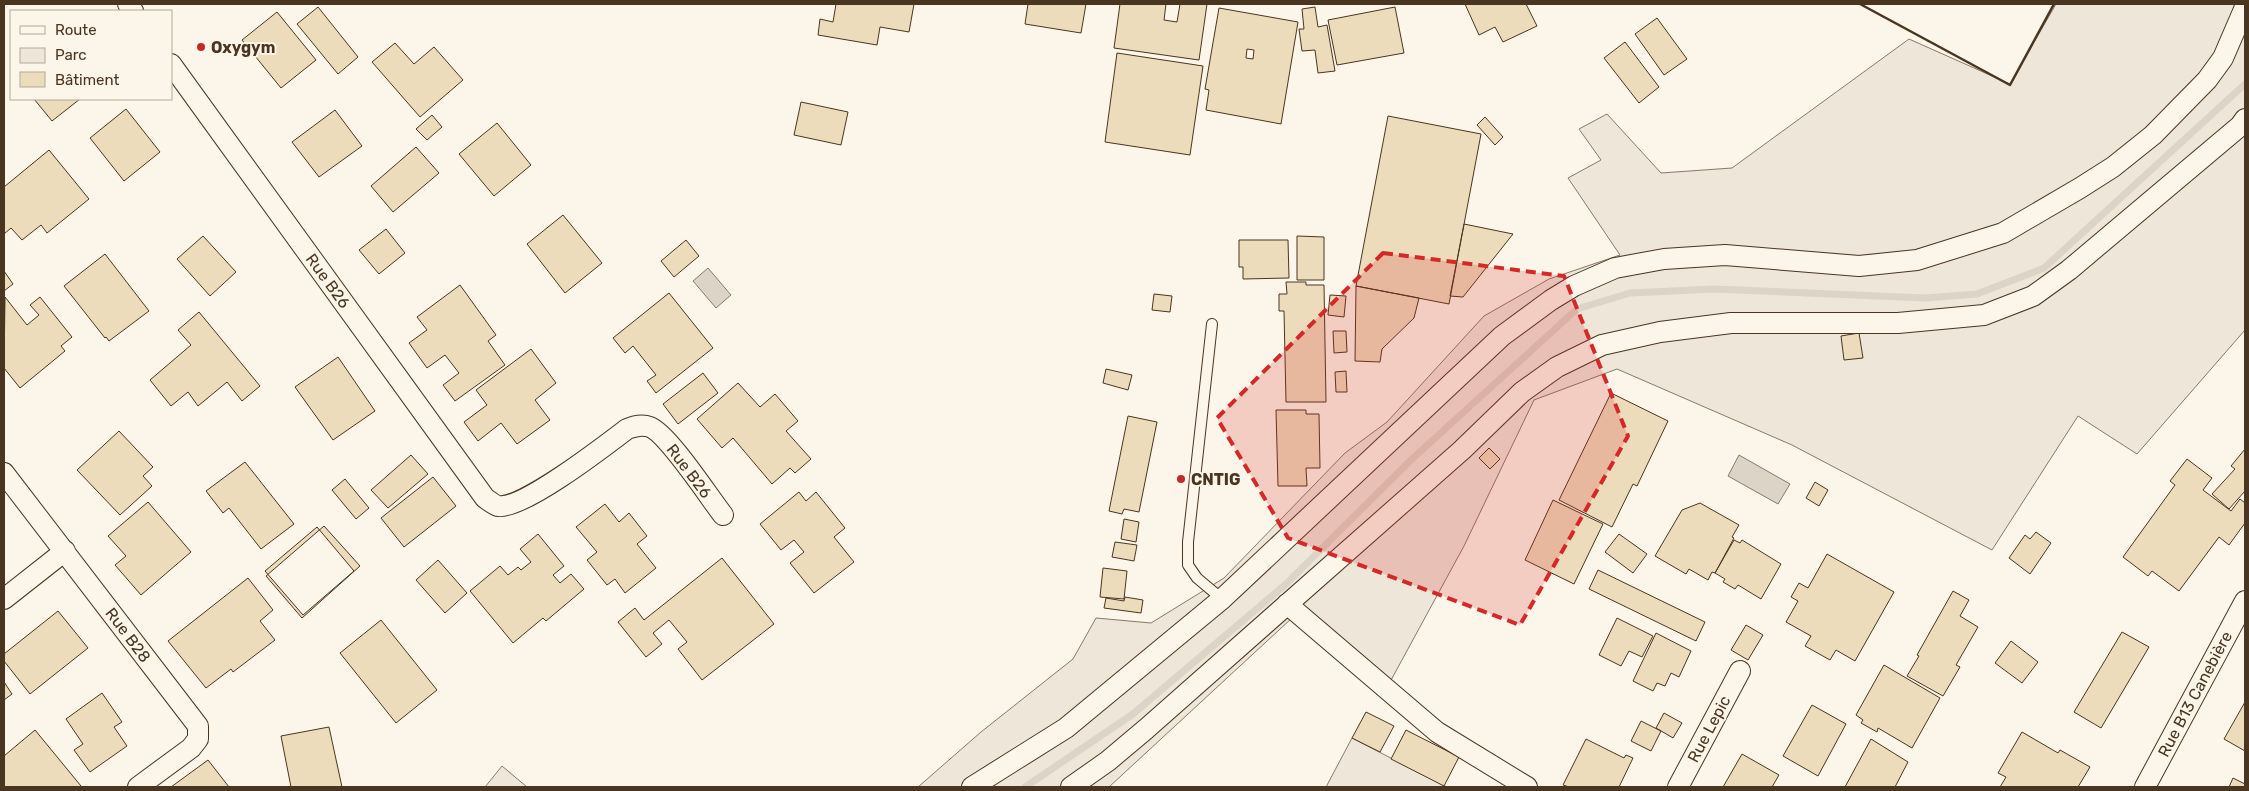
<svg xmlns="http://www.w3.org/2000/svg" width="2249" height="791" font-family="Rubik,sans-serif">
<rect width="100%" height="100%" fill="#fbf6e9"/>
<path fill="#ede6d9" stroke="#887966" d="M2056,4H2245V330L2137,454L2078,416L1992,550L1792,445L1617,369L1534,400L1464,546L1384,693L1292,618L1109,787H918L981,732L1073,659L1096,618L1151,623L1224,578L1345,453L1387,422L1484,316L1549,279L1620,255L1568,178L1601,160L1579,129L1607,114L1661,173L1732,168L1909,39L2010,84Z
M1352,738L1447,787H1326Z
M502,766L527,787H485Z"/>
<path fill="#dcd4c6" stroke="#887966" d="M708,268L731,295L716,308L693,281Z
M1739,455L1790,484L1778,504L1728,476Z"/>
<g fill="none" stroke-linecap="round" stroke-linejoin="round">
<path stroke="#dcd4c6" stroke-width="7" d="M1025,787L1133,714L1286,584L1412,459L1577,309L1630,293L1715,289L1925,298L1977,294L2044,268L2245,84"/>
</g>
<path fill="#ecdcbc" stroke="#4a3520" fill-rule="evenodd" d="M836,4H914L909,32L880,27L877,45L818,35L820,19L833,22Z
M1028,4H1086L1081,33L1025,24Z
M1120,4H1166L1164,20L1177,22L1180,4H1207L1199,60L1114,48Z
M1465,4H1526L1537,26L1503,42L1495,27L1479,35Z
M318,7L358,57L338,74L297,24Z
M1315,7L1318,27L1327,25L1335,71L1318,73L1315,50L1302,51L1299,29H1304L1302,9Z
M1395,7L1404,53L1337,65L1328,20Z
M1219,8L1298,22L1281,124L1206,110L1209,90L1205,89ZM1247,49L1254,50L1253,59L1246,58Z
M277,12L316,60L281,88L242,40Z
M1657,18L1687,59L1664,75L1635,34Z
M1625,42L1659,87L1639,103L1604,58Z
M395,43L414,64L434,47L463,80L420,117L372,62Z
M1117,53L1203,66L1190,155L1105,142Z
M34,99H80L52,121Z
M801,102L848,112L841,145L794,135Z
M126,109L160,152L124,181L90,138Z
M335,110L362,146L319,177L292,142Z
M432,115L442,127L427,140L416,129Z
M1388,116L1481,134L1449,304L1356,286Z
M1485,117L1503,137L1495,145L1477,125Z
M497,123L531,165L494,196L459,154Z
M416,147L439,173L393,212L371,186Z
M49,150L89,199L47,233L41,225L22,240L11,228L4,234V187Z
M563,215L602,263L565,293L527,244Z
M1464,224L1513,234L1463,297L1450,296Z
M386,229L405,253L379,274L359,250Z
M203,236L236,272L210,296L177,259Z
M1297,236L1324,237V280H1297Z
M686,240L699,256L674,277L661,261Z
M1239,240H1288L1289,278L1243,279V267H1239Z
M105,254L149,311L109,341L106,337L105,338L64,286Z
M4,271L13,284L4,291Z
M1286,282H1306V285H1324L1326,402H1286L1284,311H1279V294H1287Z
M460,285L496,335L488,341L505,365L455,401L443,385L459,373L445,355L427,368L409,343L427,330L417,317Z
M1356,286L1419,298L1414,318L1382,349L1380,362L1355,361Z
M669,293L713,348L656,393L647,381L656,375L633,346L625,353L613,338Z
M1154,294L1172,296L1170,312L1152,310Z
M1330,295L1346,296L1344,317L1328,315Z
M5,297L27,325L39,315L30,305L40,297L72,337L61,346L65,351L20,388L4,368Z
M199,312L260,386L242,401L227,382L198,406L188,392L171,406L150,380L191,345L178,330Z
M1333,331H1346L1347,352L1334,353Z
M1859,333L1863,358L1844,360L1841,336Z
M531,349L556,383L535,400L550,420L517,444L501,423L478,441L464,422L487,405L476,390Z
M338,357L375,411L333,440L295,387Z
M1106,369L1132,375L1128,390L1103,383Z
M1346,371L1347,392H1336L1335,372Z
M703,373L718,393L678,424L663,404Z
M738,383L760,407L775,394L798,421L786,431L811,459L795,473L790,468L772,484L733,438L722,448L697,419Z
M1611,393L1668,421L1637,486L1633,484L1612,527L1559,500Z
M1276,410H1306V414H1319L1320,468H1306L1307,486H1278Z
M1128,416L1157,422L1139,512L1124,509L1122,514L1109,511Z
M119,431L153,467L143,476L152,486L120,515L77,470Z
M1489,448L1500,459L1490,469L1479,458Z
M2245,449V491L2229,509L2212,494L2235,469L2231,466Z
M411,455L428,474L388,508L371,490Z
M2187,459L2212,478L2203,490L2231,511L2240,499L2245,503V523L2229,545L2219,537L2179,591L2152,571L2148,576L2123,557L2175,485L2170,481Z
M245,462L294,524L261,549L229,508L223,513L206,491Z
M433,477L456,506L404,547L381,518Z
M345,479L369,508L356,519L332,490Z
M1815,482L1828,490L1819,506L1806,498Z
M799,492L806,501L816,492L845,528L834,537L854,562L814,593L790,563L804,552L794,540L781,550L760,524Z
M1553,500L1603,524L1574,584L1525,560Z
M148,502L191,552L141,595L115,565L126,556L108,536Z
M1700,503L1739,525L1732,537L1734,538L1715,573L1712,572L1708,580L1689,569L1686,574L1655,556L1682,510Z
M605,504L619,522L629,513L647,536L637,544L656,568L625,593L615,579L607,585L587,560L597,552L576,527Z
M1124,519L1139,522L1136,542L1121,539Z
M324,526L360,566L302,618L266,576Z
M317,527L354,571L303,615L265,571Z
M2036,532L2051,543L2030,574L2009,558L2025,535L2030,539Z
M538,534L564,566L553,575L560,583L571,574L584,589L546,621L543,618L513,643L470,591L500,566L508,575L518,567L521,570L531,562L520,549Z
M1619,534L1647,554L1633,573L1605,552Z
M1734,540L1740,543L1742,540L1781,564L1761,599L1738,585L1735,589L1723,582L1725,579L1715,573Z
M1115,542L1137,545L1134,561L1112,557Z
M1827,554L1894,592L1855,661L1836,650L1830,660L1805,646L1811,636L1786,622L1798,601L1791,597L1799,583L1808,588Z
M722,558L774,624L702,680L678,649L687,642L669,620L653,633L662,644L646,657L618,622L635,608L644,620Z
M438,560L467,593L445,613L416,580Z
M1103,568L1127,571L1124,599L1100,597Z
M1598,570L1705,622L1696,641L1589,589Z
M248,578L273,610L260,621L275,640L233,672L231,669L206,688L168,641Z
M1953,591L1969,600L1960,616L1978,627L1956,665L1960,667L1943,696L1907,676L1919,656L1917,655Z
M1125,597L1143,600L1141,613L1104,608L1106,598L1124,601Z
M58,611L88,648L30,694L4,661V654Z
M1617,618L1653,636L1642,657L1629,651L1621,666L1599,655Z
M381,620L437,690L396,723L340,653Z
M1746,625L1763,635L1748,660L1731,650Z
M2122,632L2149,647L2101,728L2074,712Z
M1656,633L1691,651L1679,677L1671,673L1665,686L1657,683L1653,691L1633,681Z
M2011,641L2038,662L2022,683L1995,663Z
M1884,665L1940,698L1912,748L1878,728L1877,732L1861,723L1863,720L1856,715Z
M4,682L12,694L4,700Z
M102,693L122,722L114,727L127,746L90,772L74,750L83,744L66,719Z
M2245,702V751L2224,739Z
M1812,705L1846,724L1818,776L1783,756Z
M1366,712L1394,726L1380,752L1352,738Z
M1664,713L1682,723L1673,738L1656,728Z
M1641,721L1661,731L1651,751L1631,741Z
M329,727L342,787H291L281,736Z
M35,730L81,786L79,787H4V756Z
M1406,730L1459,757L1444,786L1391,759Z
M2022,732L2058,753L2060,750L2090,767L2078,787H2000L2006,777L1998,773Z
M1586,739L1624,758L1626,755L1633,758L1619,787H1569L1563,785Z
M1871,739L1908,762L1895,787H1845Z
M1742,754L1779,775L1772,787H1723Z
M208,760L229,787H171Z
M2233,778L2245,784V787H2229Z"/>
<g fill="none" stroke-linecap="round" stroke-linejoin="round">
<g stroke="#4a3520" stroke-width="12">
<path id="service" d="M1212,324L1188,542V565L1197,578L1222,599"/>
</g>
<g stroke="#4a3520" stroke-width="22">
<path id="minor" d="M128,4L133,11
M171,64L485,498C488,500 494,505 498,506C522,510 606,445 627,429C635,426 642,424 650,427C668,434 709,497 723,515
M4,473L198,726V739L191,748L138,787
M4,599L65,551
M1287,604L1437,732L1527,787
M972,787L1066,728L1222,599L1502,336L1551,300L1574,286L1615,268L1664,259L1725,255L1859,266L1917,260L2003,233L2080,188L2113,167L2153,135L2207,80L2223,58L2245,7
M1071,787L1108,761L1146,729L1462,450L1522,392L1557,367L1602,345L1660,332L1731,323H1898L1984,315L2033,296L2069,270L2240,126L2245,119
M1678,787L1740,671
M2145,787L2245,601"/>
</g>
<use href="#service" stroke="#fbf6e9" stroke-width="10"/>
<use href="#minor" stroke="#fbf6e9" stroke-width="20"/>
<path stroke="#4a3520" stroke-width="2.5" d="M1860,4L2010,85L2054,4"/>
</g>
<path fill="#d62828" fill-opacity="0.2" stroke="#d62828" stroke-width="4" stroke-dasharray="10 6" stroke-linejoin="round" d="M1383,253L1564,276L1628,436L1520,625L1288,538L1217,418Z"/>
<g fill="#c62828" stroke="#fbf6e9" stroke-width="2">
<circle cx="201" cy="47" r="5"/>
<circle cx="1181" cy="479" r="5"/>
</g>
<g text-anchor="middle" dominant-baseline="central" stroke-width="4" stroke-linejoin="round" paint-order="stroke">
<g font-size="16" font-weight="bold" fill="#4a3520" stroke="#fbf6e9" text-anchor="start">
<text x="211" y="47">Oxygym</text>
<text x="1191" y="479">CNTIG</text>
</g>
<g font-size="16" fill="#4a3520" stroke="#fbf6e9">
<text transform="translate(328 281) rotate(54)">Rue B26</text>
<text transform="translate(689 471) rotate(53)">Rue B26</text>
<text transform="translate(128 635) rotate(53)">Rue B28</text>
<text transform="translate(2195 694) rotate(-62)">Rue B13 Canebière</text>
<text transform="translate(1709 729) rotate(-62)">Rue Lepic</text>
</g>
</g>
<rect width="2249" height="791" fill="none" stroke="#4a3520" stroke-width="10"/>
<rect x="10" y="10" width="162" height="90" fill="#fbf6e9" stroke="#b4a999"/>
<rect x="20" y="26" width="25" height="8" fill="#fbf6e9" stroke="#b4a999"/>
<text x="55" y="35" font-size="15" fill="#4a3520">Route</text>
<rect x="20" y="48" width="25" height="15" fill="#ede6d9" stroke="#b4a999"/>
<text x="55" y="60" font-size="15" fill="#4a3520">Parc</text>
<rect x="20" y="72" width="25" height="15" fill="#ecdcbc" stroke="#b4a999"/>
<text x="55" y="85" font-size="15" fill="#4a3520">Bâtiment</text>
</svg>
